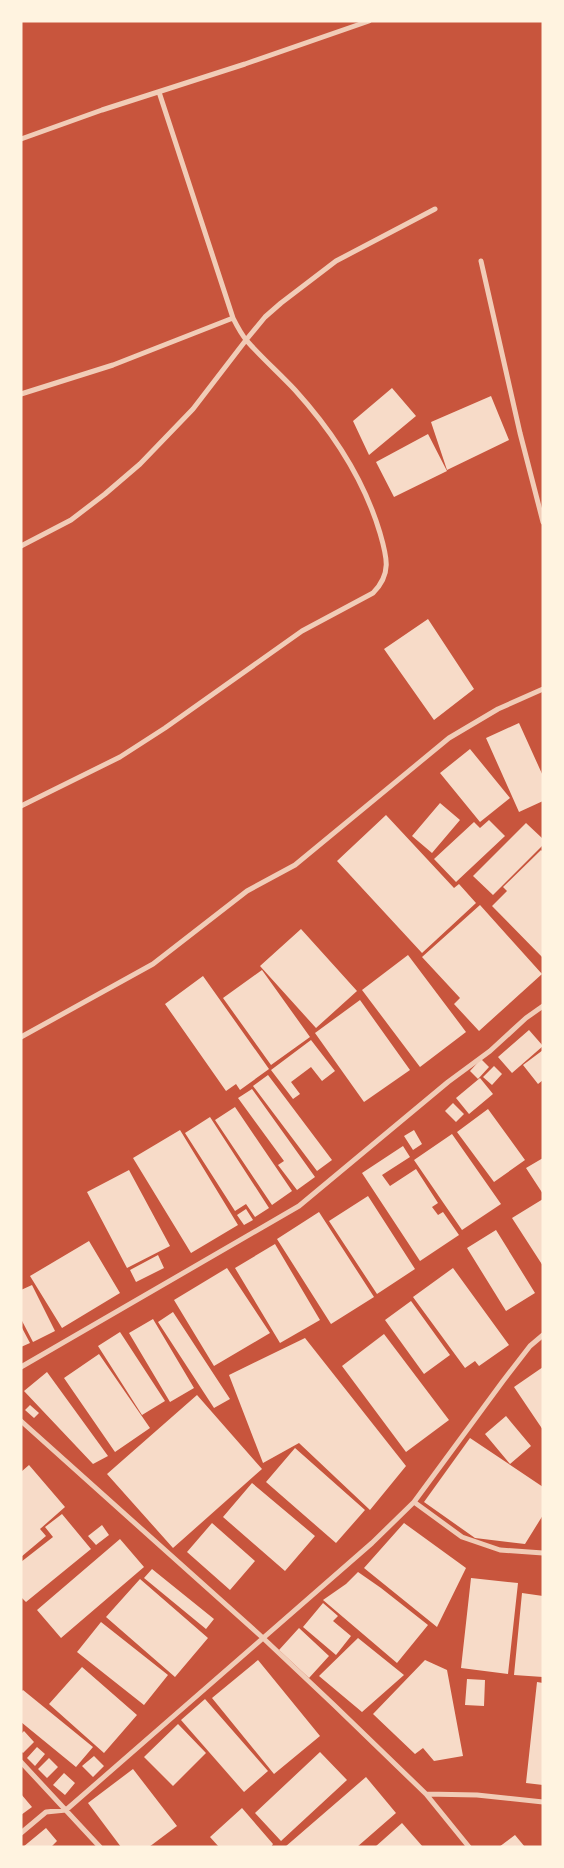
<svg xmlns="http://www.w3.org/2000/svg" width="564" height="1868" font-family="'Roboto Condensed',sans-serif">
<rect width="100%" height="100%" fill="#c8553d"/>
<path fill="#f7dbc8" d="M392,388L416,416L369,455L353,421Z
M491,396L509,440L447,470L431,422Z
M428,434L447,471L394,497L376,462Z
M428,619L474,689L434,720L384,649Z
M519,723L543,776V801L519,812L486,738Z
M470,749L510,798L480,822L440,773Z
M440,803L460,820L432,853L412,836Z
M386,815L454,888L459,884L476,903L422,953L337,861Z
M489,820L505,836L456,882L434,859L474,822L480,828Z
M526,823L543,839V845L493,895L473,876Z
M541,850L543,852V958L492,906L507,891L503,887Z
M480,905L542,974L479,1031L454,1004L460,998L422,957Z
M301,929L357,991L316,1028L260,966Z
M408,955L466,1032L420,1067L362,990Z
M262,970L310,1037L271,1065L223,998Z
M203,976L269,1069L240,1090L236,1084L226,1091L165,1004Z
M360,1000L410,1070L364,1102L315,1033Z
M529,1030L543,1046L512,1073L498,1057Z
M311,1040L335,1071L322,1081L311,1067L291,1082L300,1094L293,1099L271,1070Z
M543,1050V1080L538,1084L523,1065Z
M481,1059L489,1067L478,1079L470,1071Z
M494,1066L502,1074L492,1085L483,1077Z
M268,1075L332,1160L317,1171L253,1086Z
M480,1078L493,1094L469,1114L456,1098Z
M252,1089L315,1177L297,1190L278,1165L284,1161L238,1098Z
M453,1103L464,1114L456,1122L445,1111Z
M235,1107L292,1191L272,1205L215,1120Z
M488,1109L525,1160L494,1182L457,1132Z
M210,1117L269,1208L255,1217L246,1204L235,1211L185,1133Z
M180,1130L238,1225L191,1253L133,1158Z
M414,1130L422,1144L413,1150L404,1136Z
M452,1134L501,1204L462,1230L414,1160Z
M403,1146L410,1157L382,1175L390,1186L416,1169L438,1203L432,1207L438,1215L443,1212L459,1235L420,1261L362,1173Z
M543,1158V1194L526,1168Z
M129,1170L170,1246L127,1268L87,1192Z
M368,1196L415,1269L377,1294L329,1221Z
M543,1199V1266L512,1218Z
M246,1209L253,1220L244,1225L237,1215Z
M319,1212L374,1297L331,1324L277,1239Z
M496,1230L535,1293L506,1311L467,1248Z
M89,1241L120,1293L62,1328L30,1276Z
M275,1244L320,1320L280,1343L235,1268Z
M158,1255L164,1268L136,1282L130,1270Z
M227,1268L270,1333L214,1366L174,1300Z
M453,1268L509,1345L479,1366L475,1361L465,1368L413,1297Z
M32,1285L55,1331L33,1342L21,1319V1290Z
M411,1301L450,1355L424,1374L385,1320Z
M173,1312L230,1399L214,1408L158,1322Z
M153,1319L194,1388L170,1402L129,1333Z
M21,1326L30,1343L21,1347Z
M120,1332L165,1401L142,1415L98,1346Z
M384,1334L449,1420L406,1452L342,1366Z
M305,1338L406,1466L370,1510L299,1443L263,1463L229,1375Z
M99,1354L150,1428L115,1452L64,1378Z
M543,1367V1430L514,1387Z
M47,1372L108,1456L93,1464L24,1391Z
M197,1395L262,1469L173,1548L107,1474Z
M30,1405L39,1413L34,1418L25,1410Z
M506,1416L531,1446L510,1464L485,1434Z
M470,1438L543,1487V1515L525,1544L475,1538L424,1502Z
M295,1448L365,1510L336,1543L266,1482Z
M29,1465L65,1507L40,1529L46,1536L21,1557V1472Z
M252,1483L315,1536L285,1571L223,1517Z
M62,1514L91,1549L26,1602L21,1597V1562L53,1537L45,1527Z
M212,1523L255,1561L230,1590L187,1552Z
M404,1523L466,1568L437,1627L364,1568Z
M102,1525L109,1535L96,1545L88,1536Z
M120,1539L144,1567L61,1638L37,1610Z
M152,1569L214,1619L206,1629L144,1578Z
M358,1572L381,1588L428,1625L397,1663L323,1600L346,1584Z
M471,1578L518,1583L508,1674L461,1668Z
M140,1579L208,1638L175,1677L106,1617Z
M522,1593L543,1596V1677L514,1675Z
M323,1603L338,1616L333,1621L351,1636L336,1655L303,1627Z
M101,1622L168,1675L144,1705L77,1652Z
M299,1628L329,1656L309,1678L279,1650Z
M358,1638L404,1675L362,1712L319,1676Z
M258,1660L320,1736L274,1774L212,1698Z
M425,1660L447,1670L463,1756L434,1761L423,1748L415,1754L373,1714Z
M82,1667L137,1715L104,1753L49,1704Z
M467,1679L485,1680L484,1706L465,1705Z
M537,1682L543,1683V1785L526,1783Z
M23,1690L93,1747L76,1767L21,1722V1692Z
M205,1699L268,1771L244,1792L181,1720Z
M178,1724L206,1753L173,1786L144,1757Z
M24,1731L34,1742L23,1753L21,1751V1734Z
M37,1747L45,1754L35,1766L27,1758Z
M320,1752L347,1780L281,1841L255,1813Z
M94,1756L104,1766L93,1777L82,1766Z
M49,1758L58,1767L47,1778L38,1769Z
M133,1769L177,1826L149,1847H121L88,1803Z
M64,1773L75,1783L65,1795L53,1785Z
M366,1777L396,1813L357,1847H285Z
M21,1794L32,1807L21,1815Z
M242,1808L273,1844L271,1847H219L210,1837Z
M402,1823L423,1847H375Z
M46,1828L57,1841L51,1847H23Z
M515,1835L525,1847H499Z"/>
<g fill="none" stroke-linecap="round" stroke-linejoin="round">
<path stroke="#f1ccb7" stroke-width="5" d="M21,139L102,110L245,64L369,21
M481,261L520,433L543,522
M21,394L113,365L233,318
M21,546L71,520L105,494L140,464L193,409L246,340L265,317L281,303L336,261L435,209
M21,806L120,757L165,728L302,631L373,593C392,574 387,557 380,533C364,479 333,432 295,390C279,373 262,358 247,341C241,334 237,326 233,318L159,92
M21,1037L153,964L247,891L295,865L449,738L498,709L543,689
M21,1367L299,1206L448,1082L490,1051L526,1018L543,1006
M21,1421L263,1638L334,1705L426,1794L469,1847
M414,1502L462,1537L500,1550L543,1553
M21,1762L100,1847
M426,1794L477,1795L543,1802
M21,1833L46,1812L66,1810L372,1543L414,1502L503,1381L530,1346L543,1335"/>
</g>
<rect width="564" height="1868" fill="none" stroke="#fff3e0" stroke-width="45"/>
</svg>
